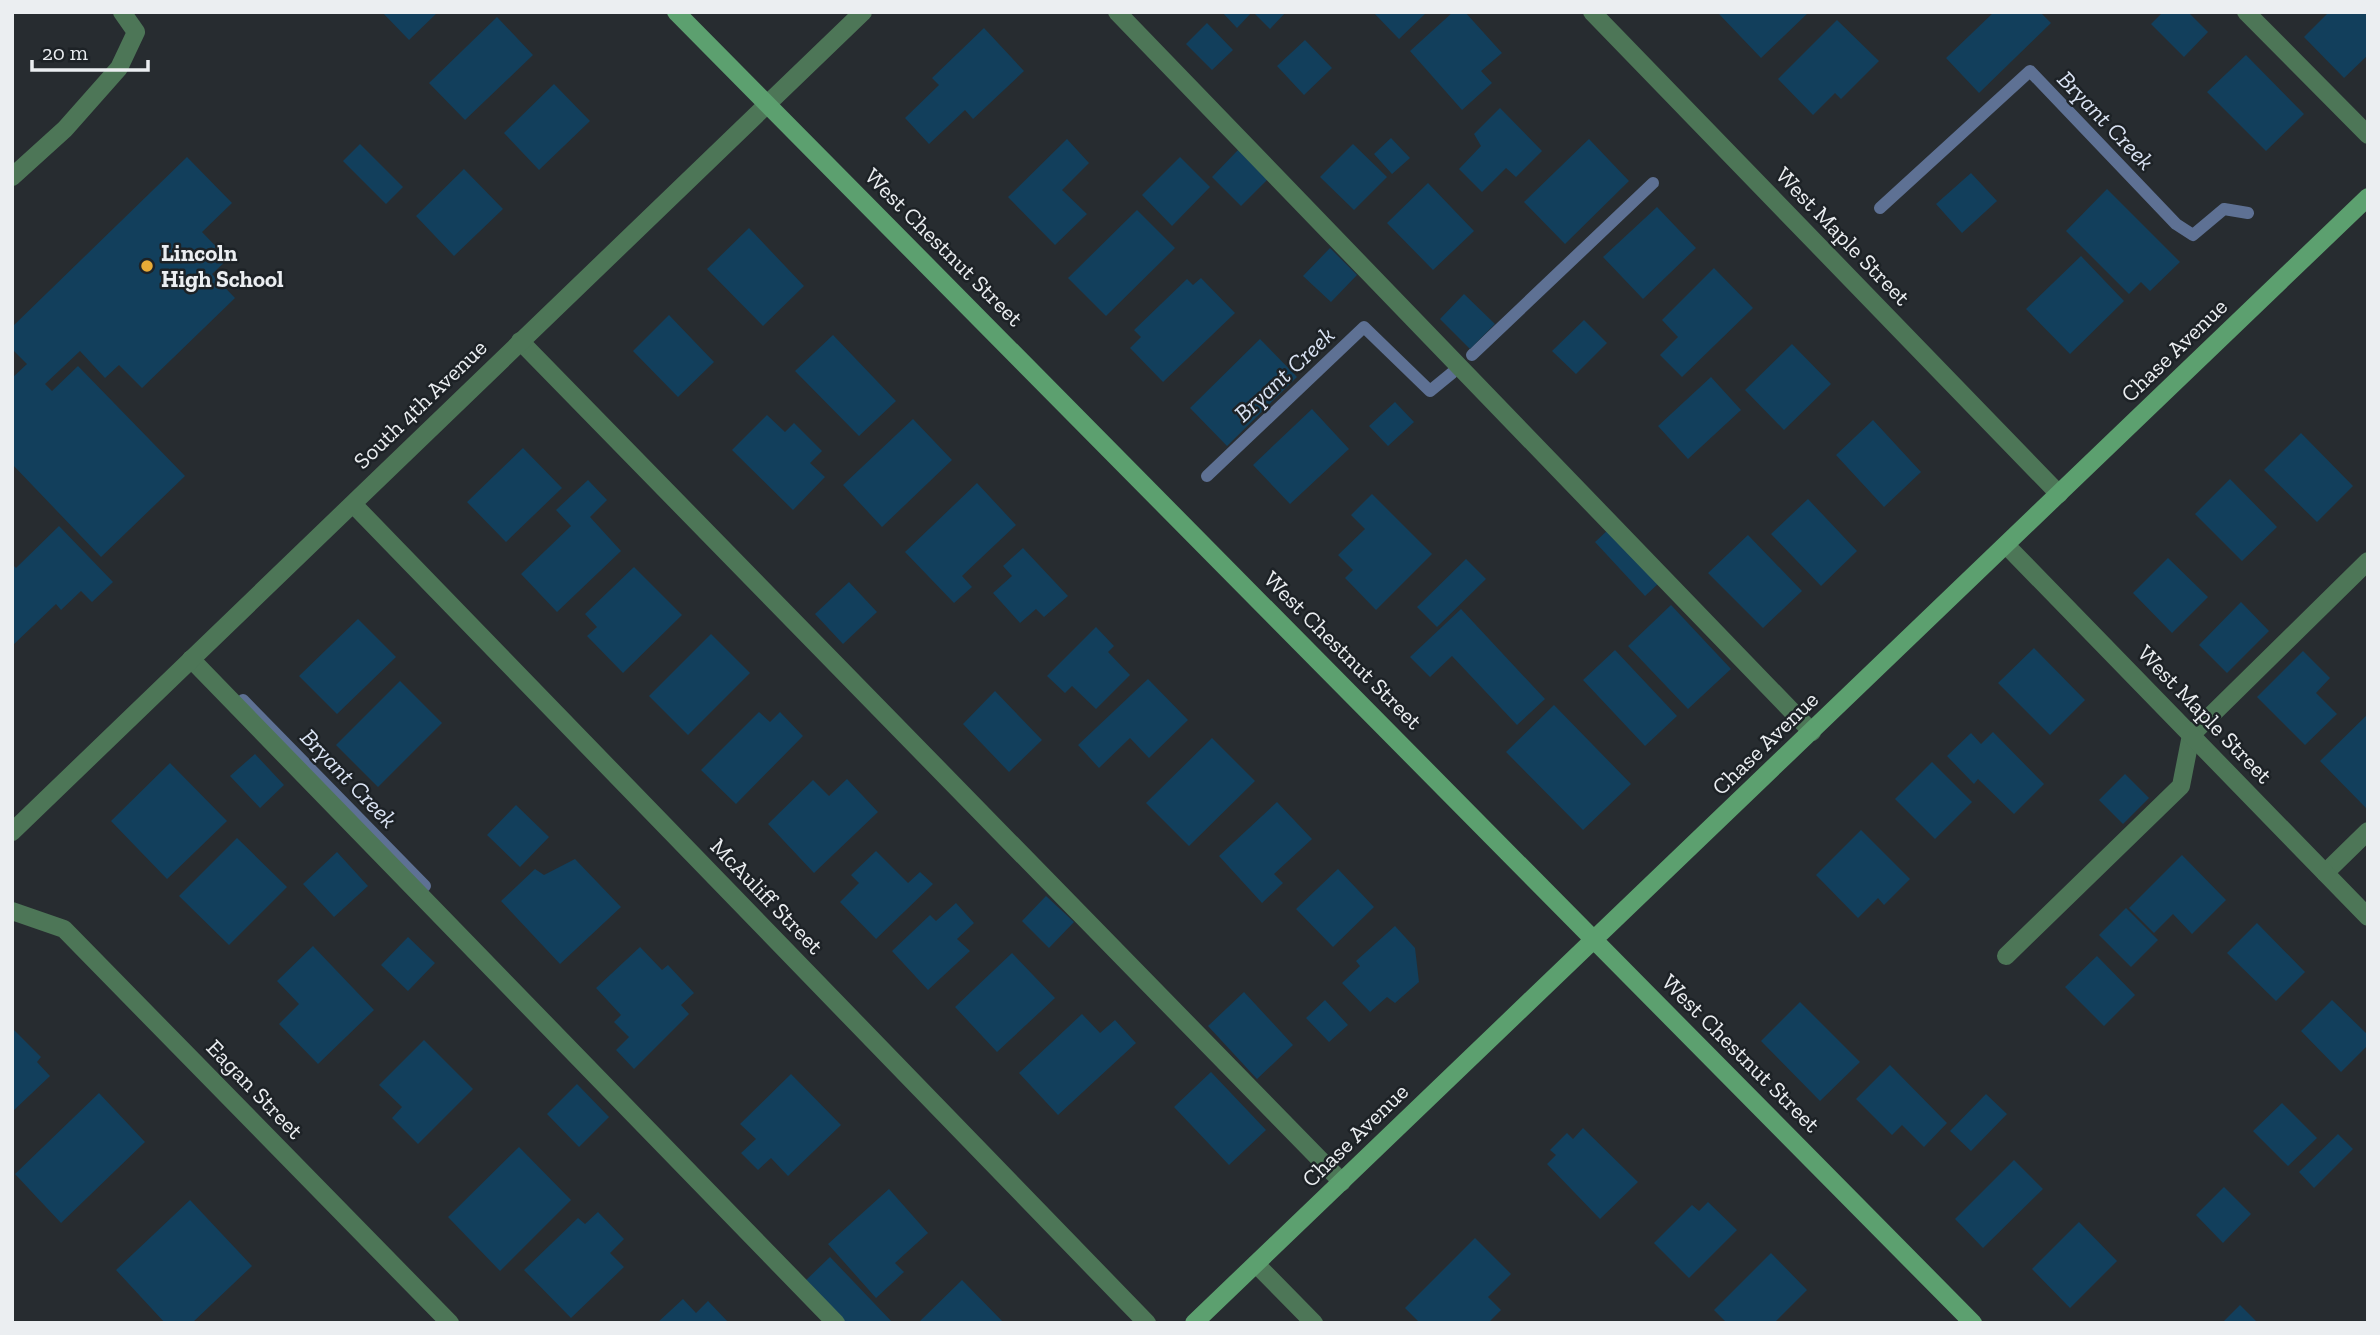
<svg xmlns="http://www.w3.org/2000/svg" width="2380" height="1335" font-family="'Zilla Slab',serif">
<rect width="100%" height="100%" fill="#272c30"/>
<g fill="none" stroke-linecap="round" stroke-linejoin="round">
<path stroke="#5e7194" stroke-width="12" d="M1880,208L2030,71L2176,224L2193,235L2224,209L2248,213
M1472,355L1653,183
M1207,476L1364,327L1430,391L1452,373
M243,700L425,886"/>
</g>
<path fill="#123f5c" d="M382,12H438L409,40Z
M1222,12H1252L1237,28Z
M1253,12H1286L1270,29Z
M1373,12H1427L1399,39Z
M1453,12H1465L1502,53L1481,71L1492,83L1462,110L1410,51Z
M1721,12H1809L1761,58L1719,14Z
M1994,12H2040L2051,23L1979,93L1946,58Z
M2163,12H2188L2208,32L2184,57L2151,24Z
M2329,12H2368V55L2344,78L2304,37Z
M497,17L533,55L465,120L429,83Z
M1837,20L1879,61L1841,99L1835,93L1813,115L1778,79Z
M1207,23L1233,50L1212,70L1186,44Z
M984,28L1024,71L973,119L965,110L929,144L905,118L939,85L932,78Z
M1305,40L1332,68L1304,95L1277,66Z
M2246,55L2304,114L2266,151L2207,92Z
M554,84L590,121L539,170L504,133Z
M1500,108L1542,151L1516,177L1506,168L1482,192L1459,169L1481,146L1474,134Z
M1391,138L1410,158L1392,174L1374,154Z
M1067,139L1089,163L1062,190L1087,214L1055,245L1008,197Z
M1589,139L1629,181L1565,244L1524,202Z
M360,144L403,187L386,204L343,161Z
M1353,144L1387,177L1354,210L1320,177Z
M1238,150L1268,179L1241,206L1212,177Z
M187,157L232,203L202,232L228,259L212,274L235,298L142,388L119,365L105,378L80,351L45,384L52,391L78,366L185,476L101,557L12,464V378L27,364L12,349V327Z
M1180,157L1210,187L1172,226L1142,195Z
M464,169L503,209L454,256L416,216Z
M1971,173L1997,201L1962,233L1936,204Z
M1428,183L1474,231L1433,270L1387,223Z
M2107,189L2180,262L2150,291L2141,282L2129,294L2066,231Z
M1657,207L1696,248L1643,299L1603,257Z
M1137,210L1175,248L1106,316L1068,278Z
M749,228L804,286L763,326L707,269Z
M1330,248L1357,275L1331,302L1303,276Z
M2081,256L2124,301L2070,354L2026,309Z
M1714,268L1753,308L1682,377L1660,355L1678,337L1662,320Z
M1201,278L1235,313L1163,382L1130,348L1141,337L1134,330L1187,279L1193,285Z
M1464,294L1495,324L1470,349L1440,319Z
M669,315L714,362L678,397L633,351Z
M1584,320L1607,343L1576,374L1552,351Z
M833,335L896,401L859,436L795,371Z
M1260,339L1297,377L1227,446L1190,408Z
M1792,344L1831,384L1784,430L1745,390Z
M1711,377L1741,410L1688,459L1658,426Z
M1395,402L1414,422L1388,446L1369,426Z
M1312,409L1349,449L1290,504L1253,465Z
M767,415L785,432L794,423L822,451L810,463L825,477L793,510L732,450Z
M913,419L952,460L882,527L843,485Z
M1873,420L1921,472L1884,507L1836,455Z
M2301,433L2353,486L2317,522L2264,470Z
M523,448L562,488L506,542L467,502Z
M2230,479L2277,527L2242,561L2195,514Z
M588,480L607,500L590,517L621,551L557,612L521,574L571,526L556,510Z
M977,483L1016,525L962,576L972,587L954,603L905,552Z
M1372,494L1432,554L1376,610L1345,578L1353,570L1338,555L1365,529L1351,515Z
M1808,499L1857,551L1821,586L1771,534Z
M59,526L113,582L92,602L81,591L61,610L56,604L12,646V564L16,568Z
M1609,529L1659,583L1645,596L1595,542Z
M1748,535L1802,591L1763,628L1708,573Z
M1023,548L1068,596L1044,617L1036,609L1020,623L993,593L1012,576L1003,566Z
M2168,558L2208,597L2172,633L2133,593Z
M1466,559L1486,579L1437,627L1417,607Z
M634,567L682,615L623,673L587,636L597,627L585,614Z
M849,582L877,612L843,644L815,614Z
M2241,602L2269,631L2227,673L2199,645Z
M1671,605L1731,669L1688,709L1628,646Z
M1461,609L1545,699L1517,725L1452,656L1430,677L1410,657Z
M358,619L396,657L337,714L299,676Z
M1096,627L1114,646L1108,652L1130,675L1096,709L1072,686L1065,693L1047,676Z
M711,634L750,673L688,735L649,696Z
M2034,648L2085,700L2050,735L1998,683Z
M1615,650L1677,716L1645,746L1583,680Z
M2303,651L2330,678L2316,693L2337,714L2305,745L2257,697Z
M1148,679L1188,720L1149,758L1130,738L1099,768L1078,745Z
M400,681L442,723L378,787L336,745Z
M995,691L1042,740L1009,772L963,724Z
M1554,705L1631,784L1583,830L1506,752Z
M759,712L770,722L780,712L803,736L736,804L701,770Z
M2368,714V806L2366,808L2320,761Z
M1993,732L2044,784L2014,814L1978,779L1974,784L1947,756L1971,733L1981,744Z
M1212,738L1255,781L1189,846L1146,803Z
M255,754L284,785L260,808L230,776Z
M1932,762L1972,802L1935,839L1895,799Z
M170,763L227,821L167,879L111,821Z
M2125,774L2149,798L2123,824L2099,800Z
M847,779L878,812L814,873L768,824L813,780L829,796Z
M1277,802L1312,839L1274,874L1283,883L1262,903L1219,856Z
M516,805L549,837L520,867L487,835Z
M1861,830L1910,879L1884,905L1878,898L1858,918L1816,875Z
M237,838L287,887L229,945L179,896Z
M876,851L908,883L920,872L933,884L876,939L840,902L859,883L851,875Z
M337,852L368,886L334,917L303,884Z
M2182,855L2226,900L2192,934L2173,914L2154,933L2129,908Z
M575,859L621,907L560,964L501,901L535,869L544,875Z
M1338,869L1374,907L1333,947L1296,909Z
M1046,896L1074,922L1049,948L1022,921Z
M956,903L974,923L957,939L970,951L928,990L892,951L930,915L936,921Z
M2126,908L2158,940L2131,967L2099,935Z
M2257,923L2305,972L2276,1001L2227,953Z
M1395,926L1415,948L1419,982L1395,1003L1387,997L1370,1012L1342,983L1360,966L1356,961Z
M408,937L435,963L408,991L381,965Z
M313,946L374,1010L318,1064L279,1024L299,1004L277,981Z
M640,947L662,970L668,965L694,993L681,1005L689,1014L634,1069L616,1050L629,1037L614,1022L621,1015L596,988Z
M1012,953L1055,998L997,1052L955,1007Z
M2097,956L2135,995L2104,1026L2065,987Z
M1244,992L1293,1045L1257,1079L1208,1026Z
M1325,1000L1348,1025L1329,1042L1306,1018Z
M2332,1000L2368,1035V1045L2341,1072L2301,1031Z
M1800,1002L1860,1062L1820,1101L1761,1041Z
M1082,1014L1100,1033L1115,1020L1136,1043L1058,1115L1019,1073Z
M12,1028L41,1057L37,1062L50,1076L12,1112Z
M424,1040L473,1089L418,1144L392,1118L402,1107L379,1085Z
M1890,1065L1947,1123L1924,1147L1902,1125L1892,1135L1856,1099Z
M1211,1072L1266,1130L1229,1165L1174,1107Z
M791,1074L841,1125L788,1176L771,1158L758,1170L741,1153L756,1139L740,1124Z
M577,1084L609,1117L579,1147L547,1114Z
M99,1093L145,1142L61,1223L15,1174Z
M1986,1094L2007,1114L1971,1151L1950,1131Z
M2282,1103L2317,1138L2288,1166L2253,1131Z
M1583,1128L1638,1182L1600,1219L1547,1164L1556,1155L1550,1150L1567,1133L1573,1139Z
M2338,1134L2353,1149L2314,1188L2299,1172Z
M519,1147L571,1200L500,1271L448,1217Z
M2014,1160L2043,1189L1983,1248L1955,1219Z
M2224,1187L2251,1214L2223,1243L2196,1215Z
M889,1189L928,1233L895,1263L904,1272L876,1298L828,1244Z
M190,1200L252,1266L192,1323H165L116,1270Z
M1708,1202L1737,1230L1689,1278L1654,1243L1692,1205L1699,1211Z
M598,1212L624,1239L610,1253L624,1267L571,1318L524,1270L578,1218L585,1224Z
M2079,1222L2117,1261L2070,1308L2032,1269Z
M1475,1238L1511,1274L1488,1297L1501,1310L1488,1323H1420L1405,1308Z
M1771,1253L1807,1290L1774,1323H1727L1714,1310Z
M830,1257L893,1323H842L804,1282Z
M962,1280L1004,1323H918Z
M683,1299L696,1313L708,1301L729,1323H657Z
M2240,1305L2258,1323H2222Z"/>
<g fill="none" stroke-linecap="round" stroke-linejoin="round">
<path stroke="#4d7657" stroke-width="18" d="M1117,12L1812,732
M2246,12L2368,135
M12,177L65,129L119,68L136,32L122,12
M520,341L1342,1182
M191,659L836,1323
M2325,873L2368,831
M2006,956L2181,786L2191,735L2368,561"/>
<path stroke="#4d7657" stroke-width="18" d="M1592,12L2059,494
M353,504L1147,1323
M2006,545L2368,917
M12,832L863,12
M12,911L64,929L450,1323
M1256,1264L1314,1323"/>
<path stroke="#5ca06f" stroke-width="18" d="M676,12L1973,1323
M1194,1323L2368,197"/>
</g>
<circle fill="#e8ab37" stroke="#1d2226" stroke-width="2.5" cx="147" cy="266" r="7"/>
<g text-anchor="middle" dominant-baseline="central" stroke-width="5" stroke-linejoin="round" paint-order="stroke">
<g font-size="23" fill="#ebeef1" stroke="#1d2226">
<text transform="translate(1843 236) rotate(46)">West Maple Street</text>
<text transform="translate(944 247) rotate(45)">West Chestnut Street</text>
<text transform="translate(2174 350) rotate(-44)">Chase Avenue</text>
<text transform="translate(420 404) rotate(-44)">South 4th Avenue</text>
<text transform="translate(1343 650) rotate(45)">West Chestnut Street</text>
<text transform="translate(2205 714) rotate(46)">West Maple Street</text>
<text transform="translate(1765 743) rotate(-44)">Chase Avenue</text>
<text transform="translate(767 896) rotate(46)">McAuliff Street</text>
<text transform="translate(1741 1053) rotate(45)">West Chestnut Street</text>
<text transform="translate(255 1089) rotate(46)">Eagan Street</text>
<text transform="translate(1355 1135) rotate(-44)">Chase Avenue</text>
</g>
<g font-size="23" font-weight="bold" fill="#ebeef1" stroke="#1d2226" text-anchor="start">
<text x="161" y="253">Lincoln<tspan x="161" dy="26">High School</tspan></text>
</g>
<g font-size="24" font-style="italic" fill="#dae3f3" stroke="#1d2226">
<text transform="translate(2106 120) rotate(46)">Bryant Creek</text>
<text transform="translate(1284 374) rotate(-43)">Bryant Creek</text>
<text transform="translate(349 778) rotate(46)">Bryant Creek</text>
</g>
</g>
<rect width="2380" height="1335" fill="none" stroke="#ebeef1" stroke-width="28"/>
<path d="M32 60v10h116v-10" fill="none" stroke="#ebeef1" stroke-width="3.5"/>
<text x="42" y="60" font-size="21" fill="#ebeef1" stroke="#1d2226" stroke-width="5" paint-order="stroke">20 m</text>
</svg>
